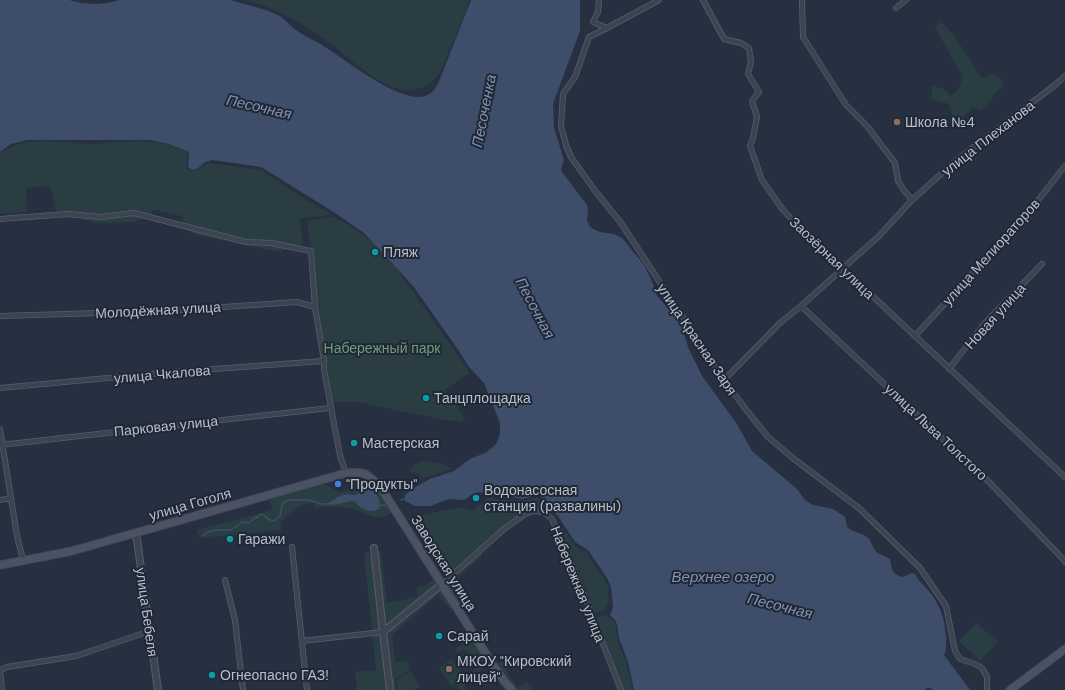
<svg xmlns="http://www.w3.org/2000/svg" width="1065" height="690" font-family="'DM Sans',sans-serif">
<rect width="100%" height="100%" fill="#273041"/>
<path fill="#293d42" d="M244,0H469L465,14L440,73C405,119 354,60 323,38C298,21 273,6 244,0Z
M941,21L955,37L982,78L992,73L1000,78L1003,87L994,94L992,100L981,110L972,108L964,117L953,118L949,104L931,99L932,86L943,88L951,96L958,89L963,77L935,28Z
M145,141L165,144L187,152L188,154L186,167L191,171L198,170L202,166L209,163L262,170L295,193L332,215L300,218L303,244L279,252L196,235L184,228L182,216L155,210L135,222L95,223L56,211L50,186L26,188L27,212L0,214V154C25,133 62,144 93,144C101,144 109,142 117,142C126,141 136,141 145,141Z
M335,217L354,228L373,243L396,268L470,372L445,390L465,418L461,422L440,419L357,402H333L327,368L307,220Z
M422,461L441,463L453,469L423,478L419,474L410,472L412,466Z
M365,483C378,483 387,502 391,513C376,523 366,512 352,509C340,506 327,507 315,508L313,503L301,505L280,522L281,530L199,538L197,530L272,510L270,499L324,484L339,492L354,490Z
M538,497L546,508L545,510L534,509L524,512L503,527L446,577L409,518L459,507L472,511L488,498L523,501Z
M559,525H561L577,548L586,552L604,579L608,587L609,601L604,611L595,613L581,575L558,527Z
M381,551L387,603L417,597V587L425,586L434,579L454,607L451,610L438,595L392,635L395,662L408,661L410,670L395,679L397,690H357L355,672L376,670L364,553Z
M481,553L483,555L450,585L463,602L458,605L444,585Z
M606,615L615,622L619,645L626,662L633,690H623L596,618Z
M976,623L998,642L980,661L959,641Z
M473,637L490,664L487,667L483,661L476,665L465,649L458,653L455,649Z
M514,653L516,656L503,665L517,688L526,682L531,688L529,690H515L506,680L496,665Z
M452,659L465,677L481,665L484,668L464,682L466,690H459L455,684L451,686L439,668Z
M410,671L420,686L415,690H398L397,680Z"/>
<path fill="#3e4d69" d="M0,0H69L81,3L95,4L108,3L119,0H230C247,5 265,8 280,16C285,20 289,24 293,28C303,36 315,40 325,47C346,60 400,104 425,96C431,94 435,89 438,84L471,0H580V31L553,104L554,128L564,160L561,169L562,172L587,205L588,211L587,221L591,228L600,232L614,234L622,238L644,265L651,279L657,296L675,316L682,328L688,347L702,376L737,424L752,451L797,489L805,500L813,505L833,509L845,517L847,527L851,530L864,535L869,539L876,552L890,559C892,568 891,575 903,577L912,573L915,574C918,580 922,584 927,589C939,602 945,618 946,637C946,642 947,650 944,655L970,690H933L928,687L924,690H634L628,662L619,638L617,624L615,620L610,615L613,607L611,587L607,578L588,550L575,542L558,516L548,506L540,495L522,499L505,495L478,492L471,495L464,500L449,499L430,506H415L405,501V495L412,489L430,479L454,471L470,459L487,452L496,444L500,434V423L484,383L469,367L457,348L413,286L364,233L332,211L261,167L212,160L205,162L197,169L192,170L188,167L189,152L168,144L150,140H28L11,144L0,152Z
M363,488C374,487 382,498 379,509L374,511H369L360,507L356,502L351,501L335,505L326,504C330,502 339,496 343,495C354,493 355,499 363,488Z"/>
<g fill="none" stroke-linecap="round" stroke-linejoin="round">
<path stroke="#3e4d69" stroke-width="1.5" d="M401,500L404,499
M378,506L385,505
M203,536L208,532L215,530H231L242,522L249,523L254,518L258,517L261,514C267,515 267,521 274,521L280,516L282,505L284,502L289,500H309L321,504H327"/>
<g stroke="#575e6b" stroke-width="6">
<path id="minor" d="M599,0L598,12L593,22L607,28L659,0
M703,0L724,39L741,43L749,48L751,62L748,74L759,92L752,101L757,117L753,138L750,146L762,180L783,210L836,265L848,273L1065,477
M802,0L803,37L846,105L867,126L895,163L898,181L903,189L912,200
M896,8L906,0
M607,28L589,37L575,77L563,94L561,126L566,145L571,157L596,192L621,223L724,380L747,411L768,437L794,459L860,509L920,568L946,606L955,651L960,659L975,664L982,668L987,677V690
M0,219L68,214L101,217L134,213L246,242L271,243L311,251L315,307L324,361V369L340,456L346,473
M801,306L988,481L1064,560L1065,562
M0,316L165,311L297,302L315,307
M915,336L982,263L1014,231L1065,166
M949,369L984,324L1042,264
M724,380L781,322L801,306L879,236L912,200L958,159L1055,85L1065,76
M0,388L172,372L324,361
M0,429L17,536L23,560
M0,445L330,408
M0,500L11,498
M292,547L307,690
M225,580L235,620L243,690
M442,584L503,530L525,514L534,511L544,512L552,519L577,577L621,690
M302,641L383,632
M0,670L7,667L76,656L150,631
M0,670L2,690"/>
</g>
<g stroke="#575e6b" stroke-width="8">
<path id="tertiary" d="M136,533L158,690
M374,548L383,632
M390,690L383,632L442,584"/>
</g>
<g stroke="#454c5a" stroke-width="9">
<path id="secondary" d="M0,565L72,551L346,473C366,471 368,474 381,488L493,665L504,681L512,690
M1010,690L1065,649"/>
</g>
<use href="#minor" stroke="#3c4351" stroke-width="4.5"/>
<use href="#tertiary" stroke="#3c4351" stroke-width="6"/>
<use href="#secondary" stroke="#4a5264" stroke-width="7"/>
</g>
<g fill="#8d6e63" stroke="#202836" stroke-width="1.5">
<circle cx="897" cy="122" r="4"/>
<circle cx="449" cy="669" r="4"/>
</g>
<g fill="#0f9aa8" stroke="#202836" stroke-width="1.5">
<circle cx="375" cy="252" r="4"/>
<circle cx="426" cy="398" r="4"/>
<circle cx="354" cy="443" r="4"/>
<circle cx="476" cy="498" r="4"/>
<circle cx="230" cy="539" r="4"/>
<circle cx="439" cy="636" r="4"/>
<circle cx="212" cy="675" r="4"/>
</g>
<circle fill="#3f7fe0" stroke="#202836" stroke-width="1.5" cx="338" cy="484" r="4"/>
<g text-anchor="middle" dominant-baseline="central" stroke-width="4" stroke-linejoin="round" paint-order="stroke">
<g font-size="14" fill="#b9becb" stroke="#202836" text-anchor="start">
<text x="905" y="122">Школа №4</text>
<text x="383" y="252">Пляж</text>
<text x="434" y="398">Танцплощадка</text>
<text x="362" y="443">Мастерская</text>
<text x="346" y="484">"Продукты"</text>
<text x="484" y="490">Водонасосная<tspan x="484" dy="16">станция (развалины)</tspan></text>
<text x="238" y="539">Гаражи</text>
<text x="447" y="636">Сарай</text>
<text x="457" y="661">МКОУ "Кировский<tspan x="457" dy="16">лицей"</tspan></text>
<text x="220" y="675">Огнеопасно ГАЗ!</text>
</g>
<g font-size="14" fill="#b9becb" stroke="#202836">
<text transform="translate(988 138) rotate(-38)">улица Плеханова</text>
<text transform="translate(991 252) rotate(-48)">улица Мелиораторов</text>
<text transform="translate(832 258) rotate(44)">Заозёрная улица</text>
<text transform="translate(158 310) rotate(-3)">Молодёжная улица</text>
<text transform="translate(995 316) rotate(-48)">Новая улица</text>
<text transform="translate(697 339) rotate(56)">улица Красная Заря</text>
<text transform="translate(162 374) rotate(-5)">улица Чкалова</text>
<text transform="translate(166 426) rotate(-6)">Парковая улица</text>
<text transform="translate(936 432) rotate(43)">улица Льва Толстого</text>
<text transform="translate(190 504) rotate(-16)">улица Гоголя</text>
<text transform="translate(444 563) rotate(58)">Заводская улица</text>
<text transform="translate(578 584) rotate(68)">Набережная улица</text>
<text transform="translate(147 612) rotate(82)">улица Бебеля</text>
</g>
<g font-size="14" fill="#719b7d" stroke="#202836">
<text x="382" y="348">Набережный парк</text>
</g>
<g font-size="15" font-style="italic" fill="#8192b1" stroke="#202836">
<text transform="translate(259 107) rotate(13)">Песочная</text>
<text transform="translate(484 111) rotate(-79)">Песоченка</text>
<text transform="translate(535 308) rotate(62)">Песочная</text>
<text x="723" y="577">Верхнее озеро</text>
<text transform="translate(780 606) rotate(14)">Песочная</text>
</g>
</g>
</svg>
